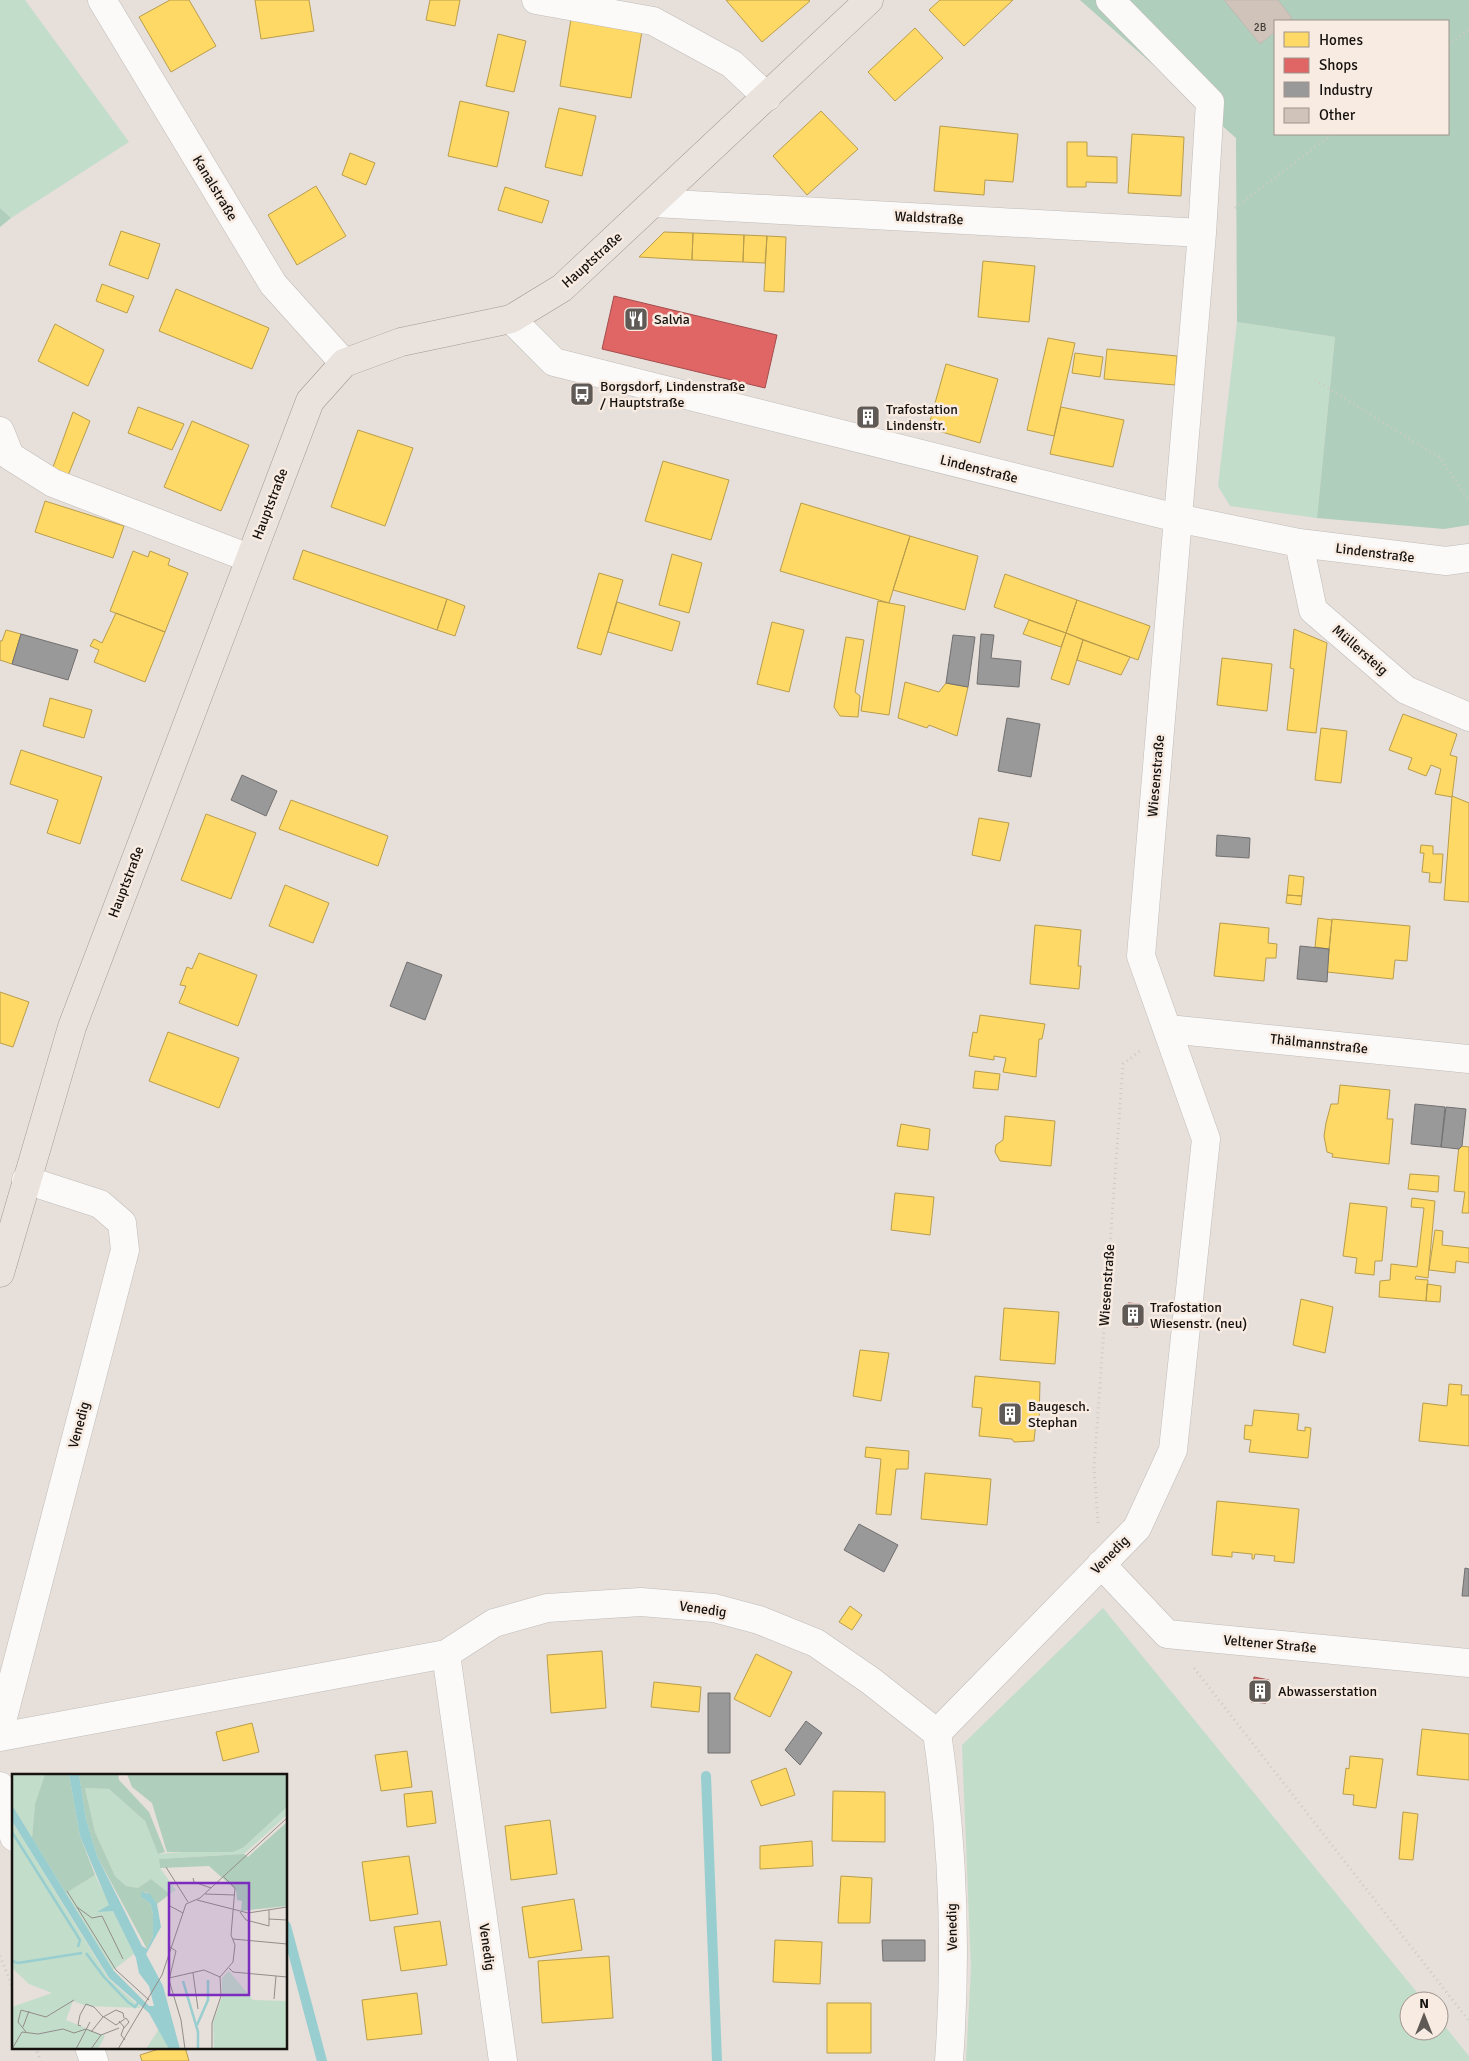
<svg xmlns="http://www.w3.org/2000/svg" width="1469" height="2061" font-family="Signika,sans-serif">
<rect width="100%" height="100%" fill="#e6dfda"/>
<path fill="#c3ddcb" d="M0,0H25L129,142L11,218L0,208Z
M1237,322L1335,337L1317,518L1230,506L1218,486Z
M1103,1608L1424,2001H1409V2031H1439V2019L1469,2056V2061H966L971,1968L962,1745Z"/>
<path fill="#afcebb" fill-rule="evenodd" d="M1080,0H1469V525L1444,529L1317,518L1335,337L1237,322L1236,138ZM1275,21H1448V134H1275Z
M0,208L11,218L0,227Z"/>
<path fill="#ffd966" stroke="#b99d4c" d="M170,0H189L216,46L171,72L139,17Z
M255,0H309L314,31L261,39Z
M430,0H460L455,26L426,20Z
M726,0H808L810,1L762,42Z
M940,0H1013L964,46L929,10Z
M572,13L643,25L631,98L560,86Z
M915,28L943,58L895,101L868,72Z
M498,34L526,41L514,92L486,86Z
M460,101L509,112L497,167L448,156Z
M559,108L596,116L582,176L545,167Z
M821,111L858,149L807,195L773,156Z
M940,126L1018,134L1013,182L985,180L984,195L934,191Z
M1132,134L1184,137L1181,196L1128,193Z
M1067,142H1087V156L1117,157V183L1086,182V187H1067Z
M350,153L375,163L366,185L342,175Z
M316,186L346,236L297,265L268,215Z
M505,187L549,201L542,223L498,210Z
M121,231L160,244L148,279L109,265Z
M664,232L693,233L692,260L639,257Z
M693,233L744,235L743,262L692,260Z
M744,235L767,236L765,263L743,262Z
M767,236L786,237L784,292L764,291Z
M983,261L1035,266L1029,322L978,317Z
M102,284L134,296L127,313L96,301Z
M176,289L269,328L252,369L159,331Z
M55,324L104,350L88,386L38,361Z
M1048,338L1075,343L1054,436L1027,430Z
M1107,349L1177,356L1175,385L1104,379Z
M1075,353L1103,357L1100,377L1072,373Z
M946,364L998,379L980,443L928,428Z
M138,407L184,424L172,450L128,433Z
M1061,407L1124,420L1113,467L1050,454Z
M73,412L90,421L67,478L52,470Z
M192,421L249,445L221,511L164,487Z
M358,430L413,448L385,526L331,507Z
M663,461L729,480L711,540L645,521Z
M45,501L124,526L113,558L35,532Z
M801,503L910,536L889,603L780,571Z
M910,536L978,556L965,610L893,590Z
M303,550L447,599L437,630L293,579Z
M133,551L148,557L150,551L170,559L168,565L188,573L165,632L110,611Z
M672,554L702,563L689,613L659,605Z
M599,573L623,580L601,655L577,648Z
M1005,574L1077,600L1066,633L994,607Z
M447,599L465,606L455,636L437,630Z
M1077,600L1150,626L1138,660L1066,633Z
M878,601L905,606L889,715L861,711Z
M617,602L680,622L672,651L608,632Z
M116,613L165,632L145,682L94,662L99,650L90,646L94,639L102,643Z
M1029,620L1066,633L1061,647L1023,634Z
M772,622L804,630L789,692L757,684Z
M1294,629L1327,643L1316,733L1287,730L1294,669L1290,668Z
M6,630L21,634L12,664L0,660V641H2Z
M1066,633L1083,640L1069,685L1051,679Z
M846,637L864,640L855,692L860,696L858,717L840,716L834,707Z
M1083,640L1130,657L1121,675L1077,660Z
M1222,658L1272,664L1267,711L1217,705Z
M905,682L939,692L946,683L968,687L957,736L929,725L927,728L898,718Z
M50,698L92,710L84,738L43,726Z
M1403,714L1457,734L1450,755L1457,757L1452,797L1435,794L1441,769L1431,765L1426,776L1408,769L1412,758L1389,750Z
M1321,728L1347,731L1341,783L1315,780Z
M21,750L102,777L80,844L47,833L58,800L10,784Z
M1452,796L1469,803V902L1444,900Z
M291,800L388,836L378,866L279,829Z
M206,814L256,833L231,899L181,880Z
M979,818L1009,823L1000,861L972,855Z
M1421,845L1433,846V854H1443L1441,883L1429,882L1430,873L1422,872L1424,853H1420Z
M1289,875L1304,877L1302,896L1287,895Z
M285,885L329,903L313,943L269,926Z
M1287,895L1302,896L1301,905L1286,903Z
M1318,918L1332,920L1329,949L1315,947Z
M1332,919L1410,926L1407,961L1395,960L1393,979L1327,972Z
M1220,923L1269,928L1268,943L1277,944L1276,958H1266L1264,981L1214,976Z
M1035,925L1081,930L1078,966H1081L1079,989L1030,984Z
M199,953L257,975L238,1026L179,1003L186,986L180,985L187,967L192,969Z
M0,992L29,1002L13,1047L0,1043Z
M980,1015L1045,1024L1042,1039H1039L1036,1077L1003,1072L1006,1058L994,1056V1060L969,1056L973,1032L977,1033Z
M168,1032L239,1058L219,1108L149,1081Z
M975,1071L1000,1074L998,1090L973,1088Z
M1340,1085L1390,1090L1387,1119H1393L1389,1164L1332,1157L1333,1154L1327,1152L1324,1136L1326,1123L1331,1104H1338Z
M1005,1116L1055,1121L1051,1166L1000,1161L995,1152L996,1145L1003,1140Z
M901,1124L930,1129L928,1150L897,1146Z
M1459,1146L1469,1147V1213H1462L1465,1192L1454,1191Z
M1410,1174L1439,1176L1438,1192L1408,1189Z
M895,1193L934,1197L930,1235L891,1230Z
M1412,1198L1435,1201L1428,1278L1416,1276L1415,1279L1428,1280L1426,1301L1379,1297L1380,1281L1390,1280L1391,1264L1417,1267L1424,1208L1411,1207Z
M1350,1203L1387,1207L1382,1261H1375L1374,1275L1355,1273L1357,1258L1343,1256Z
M1435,1230L1443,1231L1442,1245L1469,1248V1263L1456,1261L1455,1273L1429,1270Z
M1427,1284L1441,1286L1440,1302L1426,1301Z
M1301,1299L1333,1307L1325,1353L1293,1345Z
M1004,1308L1059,1312L1055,1364L1000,1360Z
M860,1350L889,1353L881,1401L853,1396Z
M975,1376L1040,1382L1039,1421L1036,1420L1034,1441L1014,1442L1012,1439L979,1436L982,1408L972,1407Z
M1449,1384L1462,1385L1461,1395H1469V1446L1419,1441L1423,1403L1447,1406Z
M1254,1410L1299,1414L1297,1430L1305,1431V1427L1311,1428L1308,1458L1249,1452L1251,1440L1244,1439L1245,1425L1252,1426Z
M866,1447L909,1451L908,1469H896L891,1515L876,1514L881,1459L865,1457Z
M925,1473L991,1479L987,1525L921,1519Z
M1217,1501L1299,1509L1294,1563L1274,1561L1275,1556L1255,1554L1254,1559H1252V1554L1232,1552V1557L1212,1555Z
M850,1606L862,1615L852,1630L839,1622Z
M602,1651L606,1708L551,1713L547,1655Z
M756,1654L792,1672L770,1717L734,1699Z
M654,1682L701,1687L699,1712L651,1707Z
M252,1723L259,1752L223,1761L216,1732Z
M1422,1729L1469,1734V1780L1417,1775Z
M407,1751L412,1787L381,1791L375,1755Z
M1350,1756L1383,1759L1376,1808L1353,1805L1354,1795L1343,1794L1346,1768L1349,1769Z
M786,1768L795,1795L761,1806L751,1781Z
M432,1791L436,1823L407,1827L404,1794Z
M833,1791L885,1792V1842L832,1841Z
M1403,1812L1418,1814L1413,1860L1399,1859Z
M550,1820L557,1874L511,1880L505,1826Z
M812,1841L813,1866L760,1869V1846Z
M409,1856L418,1914L370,1921L362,1862Z
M841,1876L872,1878L870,1923H838Z
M574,1899L582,1950L529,1958L522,1907Z
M440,1921L447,1965L401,1971L394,1927Z
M775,1940L822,1942L820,1984L773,1982Z
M609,1956L613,2018L542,2023L538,1961Z
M417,1993L422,2034L367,2040L362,2000Z
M827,2003H871V2053H827Z
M165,2047H185L189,2061H142L140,2055Z"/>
<path fill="#e06666" stroke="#a34d4c" d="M614,296L777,335L765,388L602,349Z
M862,409L878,414L875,425L859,420Z
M1128,1303L1140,1304L1138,1327L1126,1326Z
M1254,1677L1269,1680L1266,1703L1251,1702Z"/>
<path fill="#999" stroke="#727070" d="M21,634L78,650L68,680L12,664Z
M981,634L994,635L991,658L1021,661L1019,687L977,684Z
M953,635L975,637L968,687L946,683Z
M1007,718L1040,724L1031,777L998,771Z
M242,775L277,791L266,816L231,800Z
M1217,835L1250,838L1249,858L1216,856Z
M1300,946L1329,949L1327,982L1297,979Z
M407,962L442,975L425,1020L390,1006Z
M1415,1104L1445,1107L1441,1147L1411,1144Z
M1446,1107L1466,1109L1462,1146L1459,1149L1441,1147Z
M859,1524L898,1545L884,1572L844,1550Z
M1465,1568L1469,1569V1596H1462Z
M708,1693H730V1753H708Z
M806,1721L822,1733L800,1765L785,1750Z
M882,1940H925V1961H883Z"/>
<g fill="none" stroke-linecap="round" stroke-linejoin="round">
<path stroke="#98cecf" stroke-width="10" d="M706,1776L717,2061
M286,1926L322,2061"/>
</g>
<path fill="#d0c3b9" stroke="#beb9b5" d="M1224,0H1278L1292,18L1288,21H1275V32L1260,44Z"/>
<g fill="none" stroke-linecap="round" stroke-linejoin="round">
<g stroke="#c1bcb8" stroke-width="29">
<path id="minor" d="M102,0L273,284L344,363
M536,0L653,21L732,64L767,97
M655,203L1202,233
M511,319L554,362L1177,518L1299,543L1446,561L1469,558
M0,431L10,456L53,483L249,558
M1299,543L1313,610L1406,690L1469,717
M1168,1029L1469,1059
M1101,1564L1167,1634L1469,1663
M446,1654L503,2061
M0,1729L125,1250L122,1223L100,1204L26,1180
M0,1737L446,1654L494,1623L547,1608L641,1602L714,1608L759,1620L816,1643L871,1681L937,1733
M0,1786L14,1837
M89,2047L94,2061
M949,2061C957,1952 953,1842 937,1733L1137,1528L1173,1450L1206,1139L1141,956L1202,233L1210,102L1110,0"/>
</g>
<g stroke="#a7988e" stroke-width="29">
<path id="major" d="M0,1273L72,1027L310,401L344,363L401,342L511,319L562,288L869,0"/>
</g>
<path stroke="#cccac8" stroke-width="3" stroke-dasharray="1 4" stroke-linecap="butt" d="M1448,46L1469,29
M1235,208L1332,134
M1315,380L1439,457L1469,500
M1098,1523L1094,1468L1123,1064L1141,1050
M1194,1668L1469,2021
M0,1956L14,1991
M35,2047L41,2061"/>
<use href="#minor" stroke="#fbfaf9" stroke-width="28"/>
<use href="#major" stroke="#e9e2dd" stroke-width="28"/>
</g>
<defs>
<g id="restaurant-square" transform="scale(1.25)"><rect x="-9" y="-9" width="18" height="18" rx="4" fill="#5f5a56" stroke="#f8ebe2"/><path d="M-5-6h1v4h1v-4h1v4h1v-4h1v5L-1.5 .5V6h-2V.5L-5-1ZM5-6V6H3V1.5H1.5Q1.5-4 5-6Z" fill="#fff"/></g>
<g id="bus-square" transform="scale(1.25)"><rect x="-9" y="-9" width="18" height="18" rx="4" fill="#5f5a56" stroke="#f8ebe2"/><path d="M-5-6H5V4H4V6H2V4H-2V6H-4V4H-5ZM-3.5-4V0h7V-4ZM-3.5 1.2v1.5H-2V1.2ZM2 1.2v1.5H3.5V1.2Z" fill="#fff"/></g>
<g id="building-square" transform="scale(1.25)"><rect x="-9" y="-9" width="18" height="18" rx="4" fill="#5f5a56" stroke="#f8ebe2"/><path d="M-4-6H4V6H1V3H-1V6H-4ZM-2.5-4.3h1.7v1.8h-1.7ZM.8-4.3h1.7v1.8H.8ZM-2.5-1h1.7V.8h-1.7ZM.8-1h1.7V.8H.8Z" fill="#fff"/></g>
</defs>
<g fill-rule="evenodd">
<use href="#restaurant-square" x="636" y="319"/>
<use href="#bus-square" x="582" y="394"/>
<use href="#building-square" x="868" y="417"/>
<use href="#building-square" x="1133" y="1315"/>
<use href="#building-square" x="1010" y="1414"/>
<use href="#building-square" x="1260" y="1691"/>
</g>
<g text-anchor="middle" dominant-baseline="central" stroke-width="5" stroke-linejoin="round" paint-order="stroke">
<g font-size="11" fill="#443e3a">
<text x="1260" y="27">2B</text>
</g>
<g font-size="14" fill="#16120f" stroke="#f8ebe2">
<text transform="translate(215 188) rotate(59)">Kanalstraße</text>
<text transform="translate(929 218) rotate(3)">Waldstraße</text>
<text transform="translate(592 260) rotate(-42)">Hauptstraße</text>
<text transform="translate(979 469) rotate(14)">Lindenstraße</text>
<text transform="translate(270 504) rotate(-69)">Hauptstraße</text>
<text transform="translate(1375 553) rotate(7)">Lindenstraße</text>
<text transform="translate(1360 650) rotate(41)">Müllersteig</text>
<text transform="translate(1156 776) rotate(-85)">Wiesenstraße</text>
<text transform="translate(126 882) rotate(-69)">Hauptstraße</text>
<text transform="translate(1319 1044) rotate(6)">Thälmannstraße</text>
<text transform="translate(1107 1285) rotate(-86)">Wiesenstraße</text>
<text transform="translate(79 1425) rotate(-75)">Venedig</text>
<text transform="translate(1110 1555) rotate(-45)">Venedig</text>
<text transform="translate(703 1609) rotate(8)">Venedig</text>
<text transform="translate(1270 1644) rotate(5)">Veltener Straße</text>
<text transform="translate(952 1927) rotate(-91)">Venedig</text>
<text transform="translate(487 1947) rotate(82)">Venedig</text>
</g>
<g font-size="14" fill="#16120f" stroke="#f8ebe2" text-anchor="start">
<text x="654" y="319">Salvia</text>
<text x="600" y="386">Borgsdorf, Lindenstraße<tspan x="600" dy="16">/ Hauptstraße</tspan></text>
<text x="886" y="409">Trafostation<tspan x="886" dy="16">Lindenstr.</tspan></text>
<text x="1150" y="1307">Trafostation<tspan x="1150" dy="16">Wiesenstr. (neu)</tspan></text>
<text x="1028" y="1406">Baugesch.<tspan x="1028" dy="16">Stephan</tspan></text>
<text x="1278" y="1691">Abwasserstation</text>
</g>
</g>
<g transform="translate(12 1774)">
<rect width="275" height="275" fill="#e6dfda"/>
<path d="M0,0H33L23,30L20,64L0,31ZM73,14L97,15L133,47L146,80L232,73L275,33V41L232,80L147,85L148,94L164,116L158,120L139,105L126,114L114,112L103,102L83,58ZM0,47L96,204L129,234L75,232L61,227L54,246L93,262L86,275H0V233L40,219L17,210L0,194ZM83,101L122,180L101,196L54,119ZM217,197L241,226L275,227V275H202L201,248L210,223V204ZM147,255L157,275H134Z" fill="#c3ddcb"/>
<path d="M33,0H57L68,62L83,101L54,119L20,64L23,30ZM67,0H106L107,6L137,38L153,78L146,80L133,47L97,15L73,14L83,58L103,102L114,112L126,114L139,105L158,120L145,130L134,118L129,123L138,129L141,140V162L135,175L85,82L74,45ZM115,0H275V33L232,73L221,78H155L140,29L120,13ZM275,48V132L229,137L230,127L225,126L224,116L197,92L148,94L147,85L232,80L236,83Z" fill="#afcebb"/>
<path d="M57,0H67L74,45L85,82L130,172L135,175L141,162V140L138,129L129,123V118L138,120L145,130L149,153L134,180L151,212L168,275H157L137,239L97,204L0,47V31L101,196L137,232H142L137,212L127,199L124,184L101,137L85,138L97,131L68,62Z" fill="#98cecf"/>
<path fill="none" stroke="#98cecf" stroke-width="2.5" d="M0,58L68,166L66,173M74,179L92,203L116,228L123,233L126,229M0,187L6,189L70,179M171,207L186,258V275M185,251L196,226V206"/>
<path fill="none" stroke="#938d89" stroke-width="1" d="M154,93L176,128M181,104L182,108L199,114M55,117L104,196L137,226M193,120L223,121M185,126L236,139L275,133M156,131L171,139M65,133L80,144L90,142L111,185M228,138L234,146L257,152V136M257,145L275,146M221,165L275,170M158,173L164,177L157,206L169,246L173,275M217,194L221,198L275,203M181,199L186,235M157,204L192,196L208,203M262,225L264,202M91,243L104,236L111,239L112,244M92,243L104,251L114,244L117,248L112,254M107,247L112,253L109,261L113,266M69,252L66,251L68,241L74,230L82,233L91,243L79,258M11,253L17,237M14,258L6,248L9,236L34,243L62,226M0,275L10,258L26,260L51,255L62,259L74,255L89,261L107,254M64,275L78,248M79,275L89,261M106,275L150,201L174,130L188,124L275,44M200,275V249L209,222L208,203L221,188L223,171L219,161L223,114L211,102"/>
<path fill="#7b2cbf" fill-opacity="0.15" stroke="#7b2cbf" stroke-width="2.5" d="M157,109H237V221H157Z"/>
<rect width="275" height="275" fill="none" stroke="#16120f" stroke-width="2.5"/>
</g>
<rect x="1274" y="20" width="175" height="115" fill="#f8ebe2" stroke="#9e948e"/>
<rect x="1284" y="32" width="25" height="15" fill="#ffd966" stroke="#9e948e"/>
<text x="1319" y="45" font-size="15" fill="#16120f">Homes</text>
<rect x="1284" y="58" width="25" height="15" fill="#e06666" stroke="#9e948e"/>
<text x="1319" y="70" font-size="15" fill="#16120f">Shops</text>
<rect x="1284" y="82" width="25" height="15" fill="#999999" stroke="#9e948e"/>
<text x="1319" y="95" font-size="15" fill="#16120f">Industry</text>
<rect x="1284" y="108" width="25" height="15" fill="#d0c3b9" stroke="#9e948e"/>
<text x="1319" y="120" font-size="15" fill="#16120f">Other</text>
<g transform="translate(1424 2016)"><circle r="24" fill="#f8ebe2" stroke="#9e948e"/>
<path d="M0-4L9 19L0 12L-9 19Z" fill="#5f5a56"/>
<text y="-8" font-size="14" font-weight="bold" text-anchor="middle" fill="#16120f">N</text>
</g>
</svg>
